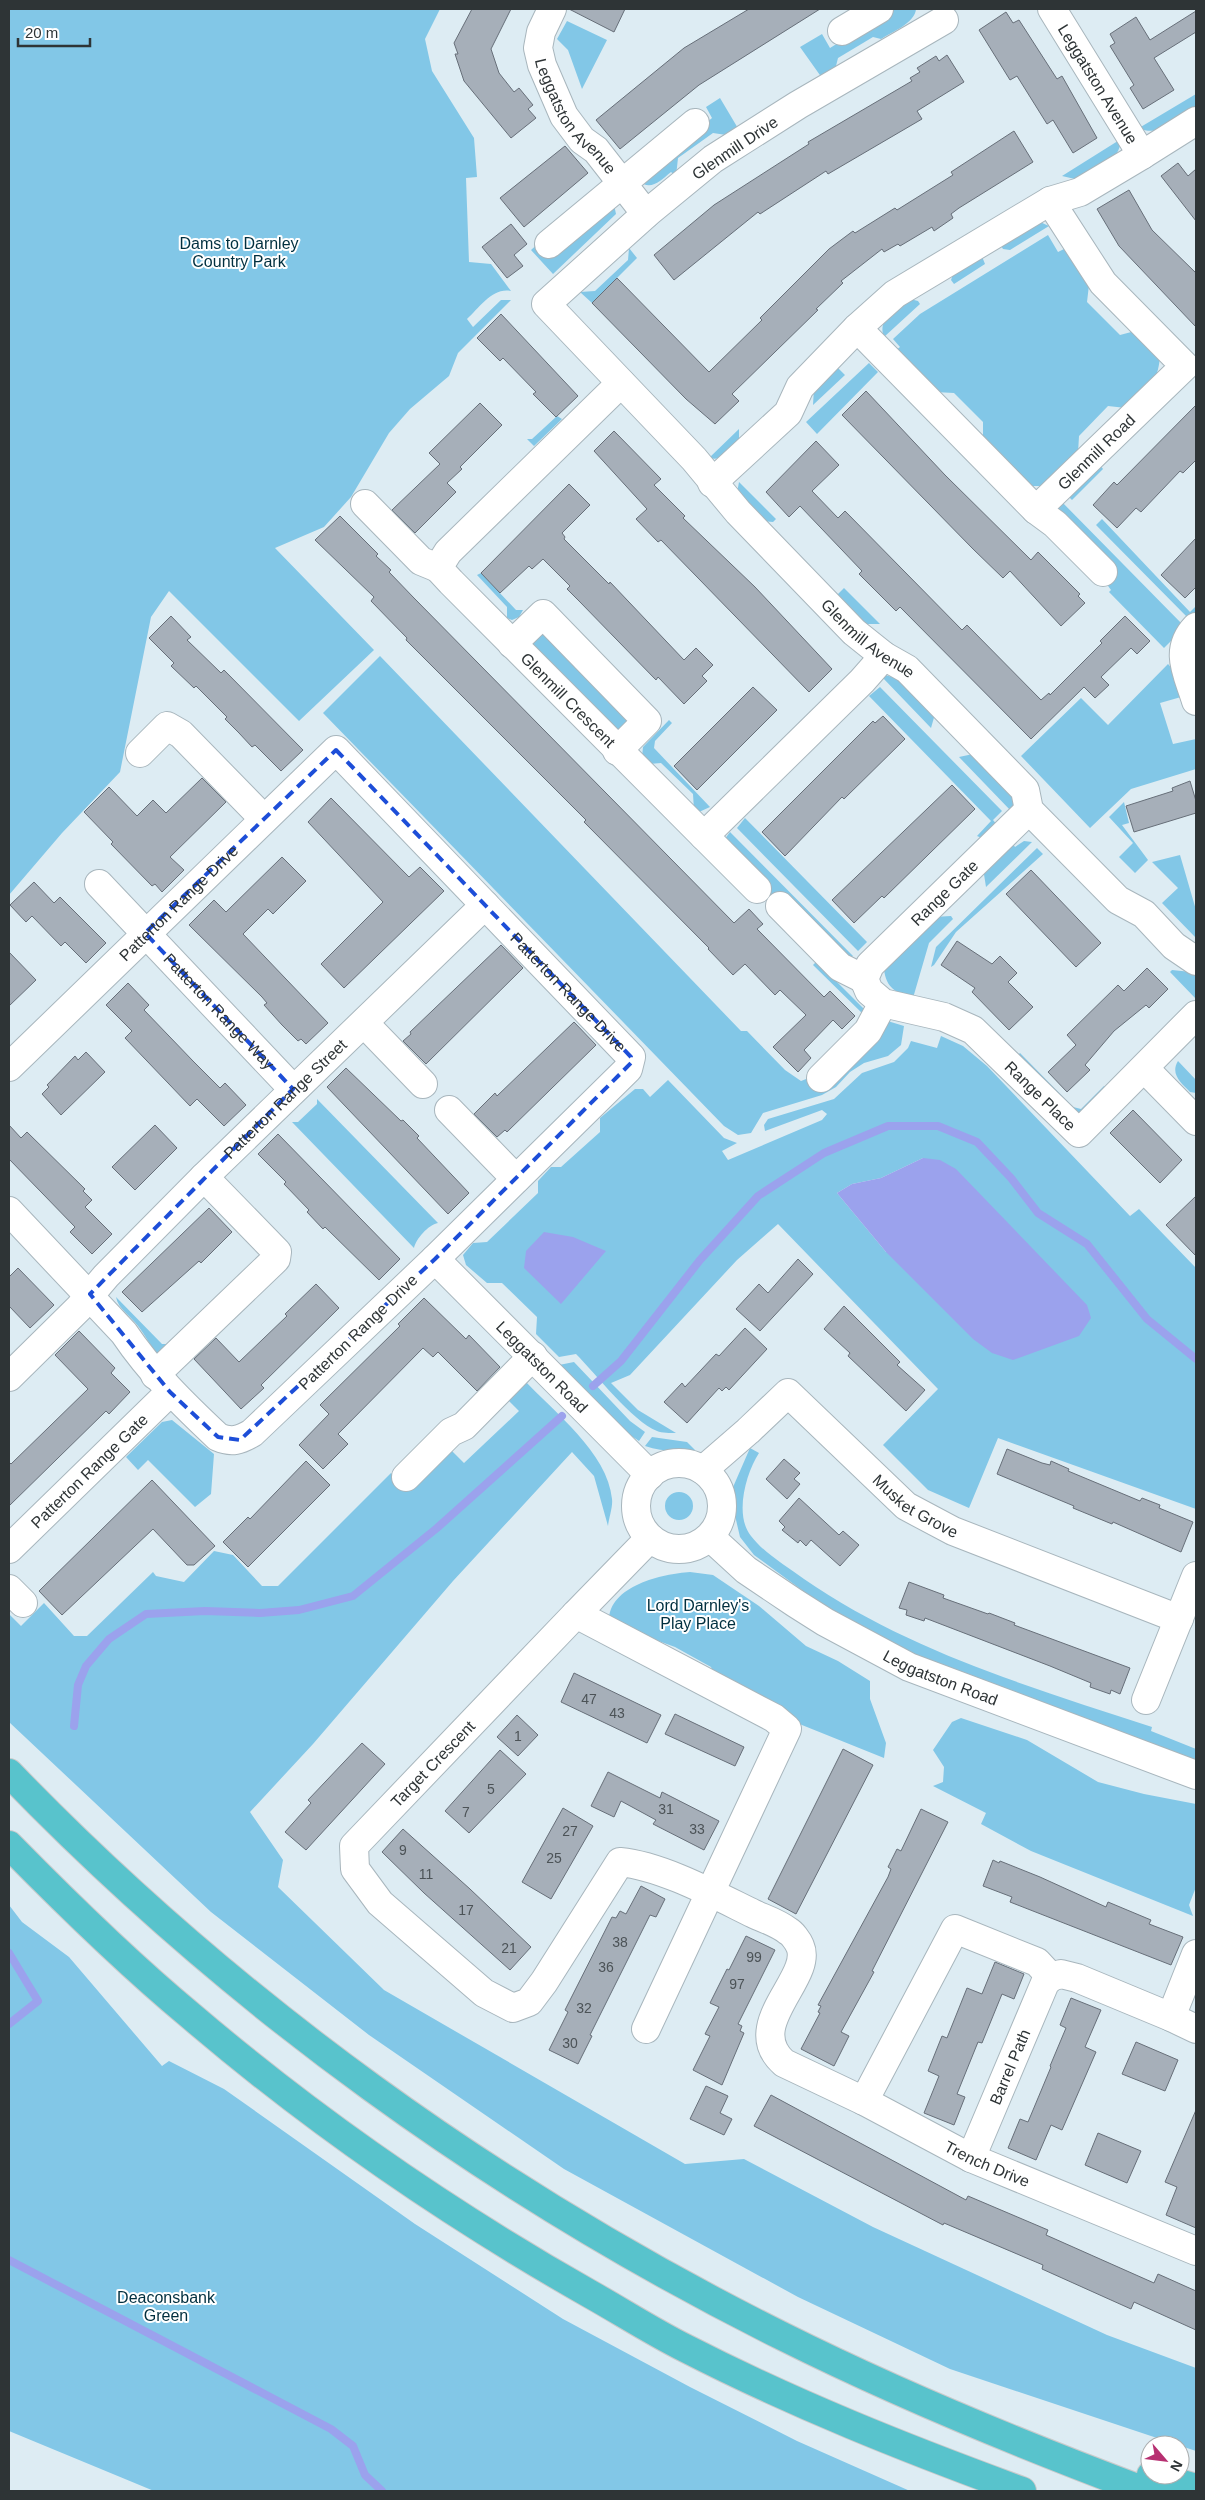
<svg xmlns="http://www.w3.org/2000/svg" width="1205" height="2500" font-family="Arial,sans-serif">
<rect width="100%" height="100%" fill="#ddecf3"/>
<path fill="#82c7e7" fill-rule="evenodd" d="M9,9H440L425,39L432,71L474,138L477,177L466,178L469,262L491,264L511,291C493,287 479,308 467,319L473,327L501,300H511L458,353L449,376L410,409L389,433L351,497L324,527L275,548L374,650L299,721L169,591L151,617L120,772L62,833L9,895Z
M893,9H916C915,23 892,32 881,39L873,37L838,58L834,74L822,78L800,47L822,34L830,48Z
M567,21L607,40L582,89L568,50L557,39Z
M1196,94V108C1179,119 1159,138 1139,128Z
M720,98L739,130L733,136L713,133L678,158L676,176L671,172C660,181 650,192 638,180L712,118L706,107Z
M1121,139C1120,162 1097,169 1079,180L1062,176Z
M613,200L616,214L553,274L531,250L541,241Z
M1040,222L1049,226L1010,250L1003,249L998,241Z
M1048,235L1058,252L1064,249L1089,285L1087,302L1120,335L1135,331L1160,356C1158,385 1146,389 1126,408L1108,406L1079,436L1078,453L1043,486H1030L983,441V422L954,393L935,392L895,351L900,347L893,339L920,314Z
M629,248L637,258L592,303L580,292L595,291L628,260Z
M981,254L985,264L954,284L951,280L955,269Z
M906,298L918,301L920,304L884,337C877,320 895,310 906,298Z
M869,363L878,372L817,434L806,422Z
M836,366L845,375L813,405L814,388Z
M557,416L562,419L534,446L527,439H532Z
M739,429V444C729,453 723,461 709,458Z
M1100,465L1103,469L1072,500L1066,494Z
M739,482L776,519L773,522L762,521L737,493Z
M1060,500L1185,627L1164,648L1109,592L1111,590L1052,508Z
M1102,519L1190,612L1196,606V616L1191,621L1096,525Z
M481,573L516,610H523L519,617L512,620L507,618V607L477,575Z
M844,588L880,624H862L837,595Z
M542,632L629,718L627,726L616,733L530,649L534,636Z
M380,656L741,1031H747L785,1070L801,1081L814,1076L881,1019L904,1026L901,1045L888,1056L864,1063L850,1072L836,1087L822,1095L763,1113L751,1133L738,1135L724,1126L323,713Z
M1168,664L1175,672L1181,697L1160,703L1173,744L1196,739V769L1131,789L1090,828L1021,756L1081,698L1108,725Z
M885,675L900,679L935,714L931,728L882,677Z
M880,687L1002,811L993,820L998,826L984,839L977,836L991,821L869,696Z
M669,720L672,723L655,741L654,748L710,807L699,812L694,810L693,794L661,763L649,764L642,757L643,747Z
M973,754L1014,798L1015,805L1012,812L959,757Z
M1124,802L1129,823L1122,825L1148,860L1135,873L1119,857L1133,843L1109,817Z
M745,818L867,942L858,951L737,828Z
M730,832L853,956L845,963L773,907L758,891L724,840Z
M1011,841L1015,847L1024,841L1032,842L986,887L983,868Z
M1037,848L1043,854L956,932L934,965L931,967L936,947Z
M1180,855L1196,910V938L1162,903L1178,888L1152,862Z
M951,916L953,919L929,943L913,998C896,993 886,988 884,969L934,917Z
M821,957L833,978L869,1014L865,1016L813,965Z
M1172,970L1191,972L1196,975V999L1170,972Z
M941,1036L963,1046L987,1066L1130,1216L1139,1209L1196,1268V1509L998,1438L969,1508L928,1490L883,1445L938,1389L778,1224L737,1260L630,1375L611,1383L638,1410L676,1433C670,1433 662,1433 657,1431C632,1421 596,1374 576,1354L559,1357L536,1334L537,1317L502,1283H487L466,1265L463,1255L473,1243L487,1242L538,1193V1181L551,1167H561L600,1132V1118L635,1089H643L650,1097L668,1080L724,1138L737,1143L722,1151L728,1160L822,1120L827,1114L822,1110L765,1131L764,1125L768,1119L834,1099L862,1073L894,1062L908,1048L911,1041L937,1048ZM923,1158L886,1252L837,1193L852,1184L881,1178Z
M1020,1053L1073,1107L1081,1109L1104,1086L1109,1090L1088,1112L1075,1116L1017,1056Z
M1178,1061L1196,1080V1093L1190,1092C1181,1083 1170,1074 1178,1061Z
M317,1099L438,1223C428,1225 416,1239 414,1248L292,1122H298L317,1104Z
M116,1297L162,1344H172L159,1356C150,1346 146,1336 138,1326C131,1316 118,1309 116,1297Z
M574,1362L630,1421L645,1432L639,1441L627,1433L559,1365Z
M523,1379C553,1411 608,1453 612,1499C613,1507 609,1517 608,1526L594,1476L572,1452L453,1581L313,1744L250,1812L283,1860L278,1887L384,1990L685,2164L744,2159L873,2227L1107,2335L1196,2368V2451L950,2369L798,2297L564,2169L369,2035L211,1912L9,1722V1614L21,1626L44,1603L74,1636H87L153,1572L156,1576L184,1582L214,1551L233,1555L262,1586H278L391,1473L408,1490L451,1450L464,1463L519,1411L504,1396Z
M172,1420L214,1454L211,1494L195,1507L148,1460L138,1470L126,1457L162,1422Z
M652,1437L687,1442L695,1450C678,1451 661,1452 645,1446Z
M750,1448L759,1453C746,1473 734,1515 751,1536C764,1553 786,1566 804,1579C908,1651 1033,1688 1152,1727L1151,1731L1196,1749V1762L922,1660L864,1630L810,1596L754,1555L740,1537L730,1494Z
M665 1506a14 14 0 1 1 28 0a14 14 0 1 1-28 0Z
M690,1572L713,1575L759,1606L806,1646L838,1661L870,1681V1699L886,1743L884,1758L792,1721L716,1681L711,1667L675,1647L609,1623C607,1586 662,1574 690,1572Z
M961,1718L1027,1740L1098,1782L1144,1794L1196,1804V1887L1189,1905L1193,1916L1031,1851L981,1824L986,1813L933,1786L943,1782L944,1767L933,1750L952,1722Z
M9,1905L22,1922L69,1957L162,2066L169,2061L224,2089L415,2224L563,2319L690,2387L797,2441L910,2491H154L9,2431Z"/>
<path fill="#9ba2ed" d="M923,1158L940,1160L956,1169L1087,1305L1091,1318L1079,1336L1013,1360L992,1353L973,1339L886,1252L837,1193L852,1184L881,1178Z
M544,1232L573,1237L606,1251L561,1304L524,1268L526,1251Z"/>
<g fill="none" stroke-linecap="round" stroke-linejoin="round">
<path stroke="#9ba2ed" stroke-width="8" d="M593,1386L621,1361L700,1260L758,1196L824,1153L888,1126H938L977,1142L1011,1178L1038,1213L1087,1244L1147,1319L1196,1359
M74,1726L78,1685L86,1666L109,1639L146,1614L205,1611L260,1613L299,1610L353,1596L437,1528L562,1416
M9,1953L38,2001L9,2024
M9,2260L331,2429L353,2446L365,2475L382,2491"/>
</g>
<path fill="#a6afb9" stroke="#676f79" d="M472,9H511L491,49L499,73L514,92L519,88L533,105L528,109L536,118L511,138L464,81L455,54H458L454,43Z
M569,9H625L614,32Z
M749,9H820L699,85L620,149L596,120L684,48Z
M1196,11V32L1154,58L1174,90L1143,109L1130,88L1134,85L1110,46L1115,43L1110,34L1136,17L1150,40Z
M1006,12L1013,23L1019,20L1057,79L1062,76L1097,138L1073,153L1053,120L1047,124L1017,76L1010,80L979,30Z
M947,55L964,82L917,111L922,119L828,174L826,171L760,214L758,212L674,280L654,255L714,205L809,144L808,142L912,81L910,78L920,72L917,68L936,56L939,61Z
M1014,131L1033,162L959,208L951,214L953,218L934,231L932,227L900,246L898,244L884,252L882,249L841,281L843,283L816,309L818,310L732,394L739,401L715,424L686,399L592,303L617,278L709,372L762,320L760,318L829,249L853,231L855,233L895,208L897,210L953,175L951,172Z
M565,146L588,173L524,227L500,198Z
M1178,163L1188,176L1196,169V221L1161,176Z
M1129,190L1152,230L1196,273V327L1119,246L1097,209Z
M511,224L527,244L514,255L523,266L507,278L482,247Z
M501,314L578,396L556,417L533,394L536,392L503,358L500,361L477,338Z
M866,391L945,475L1031,560L1038,552L1080,594L1078,596L1085,603L1061,626L1010,571L1003,578L973,549L842,415Z
M480,403L502,425L460,467L462,469L447,483L456,492L415,533L392,510L440,464L429,453Z
M1196,405V460L1183,473L1180,471L1141,512L1136,508L1117,528L1093,505L1114,482L1117,485Z
M614,431L661,479L654,485L685,516L683,518L755,587L832,669L809,692L661,540L658,542L636,519L647,509L594,451Z
M816,441L839,465L812,491L838,518L845,511L962,630L967,625L1041,700L1049,693L1050,695L1102,643L1100,641L1125,616L1150,641L1137,654L1131,648L1101,677L1109,685L1095,698L1084,687L1031,739L900,607L896,611L859,574L862,571L800,506L789,517L766,492Z
M569,484L590,505L562,533L565,537L564,539L609,584L610,582L684,660L696,648L713,665L702,676L707,681L684,704L658,677L656,680L580,602L567,589L570,586L543,559L532,569L529,566L500,593L481,573Z
M340,516L378,554L376,556L391,570L389,572L414,598L734,923L749,909L763,924L757,929L824,997L830,991L855,1016L842,1029L833,1020L804,1050L811,1058L798,1072L773,1047L806,1015L780,990L775,995L745,964L733,975L708,949L709,948L584,822L586,820L406,640L407,638L371,601L374,597L315,540Z
M1196,538V587L1185,598L1161,575Z
M171,616L191,637L187,640L221,673L224,670L303,750L281,771L255,745L252,747L239,733L225,719L227,717L196,686L194,688L171,666L174,663L149,638Z
M753,687L777,710L697,790L674,766Z
M883,716L905,739L844,799L842,797L785,856L762,832L873,721L875,723Z
M202,778L226,802L170,857L184,870L162,892L155,884L152,886L111,844L113,842L84,812L109,787L137,816L153,800L166,813Z
M1190,781L1196,801V813L1134,832L1126,806L1173,791L1172,788Z
M952,785L975,809L884,898L882,896L854,923L832,900Z
M331,798L409,877L420,867L444,891L344,988L321,964L383,902L308,822Z
M282,857L306,881L273,914L268,909L243,934L328,1023L306,1044L301,1039L298,1041L282,1025L264,1005L267,1003L262,997L189,925L214,900L226,912Z
M1031,870L1101,943L1076,967L1006,894Z
M34,882L54,903L60,897L106,943L86,963L65,942L61,946L32,916L26,922L10,905Z
M957,941L992,964L1000,956L1017,973L1008,982L1033,1007L1009,1030L972,992L975,988L941,965Z
M501,945L523,968L426,1064L403,1041L411,1034L410,1032Z
M9,952L36,980L9,1006Z
M1147,968L1168,989L1149,1008L1146,1005L1114,1031L1085,1065L1090,1070L1067,1092L1048,1072L1076,1045L1067,1035L1118,985L1124,991Z
M128,983L149,1005L144,1010L193,1061L220,1088L225,1083L246,1105L224,1126L197,1099L190,1106L125,1038L132,1031L106,1005Z
M574,1022L596,1045L507,1132L505,1130L497,1137L474,1114L495,1093L497,1096Z
M86,1052L105,1072L61,1115L42,1094L49,1087L47,1085L75,1056L78,1060Z
M346,1068L401,1121L403,1120L419,1136L417,1138L469,1193L448,1214L327,1087Z
M1133,1110L1182,1160L1160,1183L1110,1133Z
M9,1125L21,1138L27,1132L85,1189L83,1191L92,1200L85,1207L112,1234L92,1254L70,1232L75,1227L9,1159Z
M155,1125L177,1148L135,1190L112,1167Z
M278,1134L400,1259L379,1280L325,1227L323,1229L307,1212L309,1210L284,1184L286,1182L258,1154Z
M1196,1196V1256L1166,1225Z
M209,1208L232,1232L201,1263L199,1261L142,1312L122,1292Z
M798,1259L813,1274L760,1331L736,1309L759,1284L768,1293Z
M18,1268L54,1305L30,1328L9,1306V1277Z
M316,1284L339,1308L261,1385L264,1388L241,1409L194,1359L216,1338L239,1362L287,1316L285,1314Z
M424,1298L466,1339L469,1335L500,1367L477,1391L438,1352L433,1357L423,1348L338,1434L348,1444L323,1469L299,1445L329,1414L320,1405L400,1326L398,1324Z
M844,1306L900,1362L897,1365L925,1390L906,1411L848,1356L850,1353L824,1329Z
M745,1328L767,1349L729,1390L726,1387L722,1391L719,1388L687,1423L664,1402L682,1383L685,1387L716,1354L719,1356Z
M79,1331L115,1368L111,1373L130,1392L109,1414L106,1411L9,1506V1462L11,1464L88,1389L55,1355Z
M1007,1449L1042,1463L1050,1465L1051,1461L1069,1469L1068,1471L1140,1501L1142,1498L1160,1505L1159,1508L1193,1522L1181,1552L1113,1522L1112,1524L1073,1508L1074,1506L997,1474Z
M784,1459L800,1473L794,1479L800,1484L787,1499L766,1479Z
M306,1461L330,1485L248,1567L223,1542L248,1517L250,1519Z
M152,1480L215,1546L194,1565H187L153,1529L62,1615L39,1591Z
M799,1498L839,1535L843,1531L859,1545L840,1566L811,1540L806,1546L800,1540L798,1543L782,1530L785,1527L779,1521Z
M909,1582L944,1595L943,1598L988,1614L989,1613L1015,1623L1014,1625L1130,1668L1120,1694L1111,1690L1110,1694L1090,1687L1091,1683L1050,1666L925,1618L924,1621L906,1615L907,1610L899,1608Z
M574,1673L661,1715L647,1743L561,1702Z
M675,1714L744,1747L735,1766L665,1734Z
M517,1715L538,1735L518,1756L497,1737Z
M362,1743L385,1764L306,1850L285,1832L311,1803L308,1800Z
M843,1749L873,1765L796,1914L768,1899Z
M500,1750L526,1774L469,1833L445,1811Z
M608,1772L660,1798L662,1792L719,1821L704,1850L653,1824L656,1820L621,1801L614,1817L591,1806Z
M563,1808L593,1826L551,1899L522,1882Z
M921,1809L948,1822L872,1971L874,1972L841,2032L849,2036L834,2066L801,2049L820,2013L818,2012L821,2006L818,2005L888,1877L891,1869L888,1867L897,1849L901,1851Z
M403,1829L470,1889L531,1947L510,1970L424,1893L382,1852Z
M993,1860L999,1863L1000,1861L1040,1877L1106,1907L1108,1902L1151,1920L1149,1924L1183,1937L1171,1965L1010,1902L1012,1897L983,1886Z
M641,1886L665,1899L656,1917L650,1915L590,2035L592,2036L578,2064L549,2050L568,2012L565,2010L612,1917L616,1918L620,1911L626,1914Z
M746,1936L775,1950L738,2024L742,2026L740,2031L744,2033L722,2085L693,2070L710,2036L705,2034L719,2007L710,2003L727,1969L729,1970Z
M995,1962L1024,1974L1014,1999L1002,1994L982,2043L978,2042L957,2094L965,2097L954,2125L924,2113L939,2076L928,2071L942,2036L947,2038L967,1988L982,1994Z
M1071,1998L1101,2010L1085,2047L1096,2052L1062,2130L1051,2125L1036,2160L1008,2148L1020,2119L1028,2122L1051,2067L1050,2066L1066,2028L1060,2025Z
M1136,2042L1178,2060L1165,2091L1122,2074Z
M706,2086L728,2096L720,2113L732,2119L724,2135L690,2119Z
M771,2095L966,2200L968,2196L1048,2230L1046,2235L1154,2283L1158,2274L1196,2291V2330L1134,2302L1131,2309L1042,2269L1043,2265L944,2223L943,2225L754,2126Z
M1196,2110V2228L1166,2215L1177,2187L1165,2182Z
M1098,2133L1141,2151L1127,2183L1085,2165Z"/>
<g fill="none" stroke-linecap="round" stroke-linejoin="round">
<g stroke="#a8b6bd" stroke-width="30">
<g id="minor">
<path id="s1" d="M552,9L541,32L538,48L542,65L564,116L582,140L596,150L646,214"/>
<path id="s2" d="M1052,9L1142,155L1196,121"/>
<path id="s3" d="M944,20L798,105L713,159L646,214L546,304L694,459L738,512L854,632L884,656L907,669L1025,790L1029,810L1118,900L1144,914L1174,946L1196,961"/>
<path d="M842,31L879,9"/>
<path d="M549,244L695,123"/>
<path id="s4" d="M857,328L1036,510L1185,366L1103,283L1050,201"/>
<path id="s5" d="M621,383L448,552L438,568L451,582L704,836L862,681L884,656"/>
<path d="M712,483L788,413L800,387L857,328L895,294L1050,201L1080,192L1142,155"/>
<path d="M365,504L421,561L438,568"/>
<path d="M1036,510L1055,524L1103,572"/>
<path d="M1196,627C1173,651 1188,674 1196,701"/>
<path d="M512,644L543,614L647,721L617,751"/>
<path d="M140,753L167,726L181,734L264,819"/>
<path d="M704,836L757,889"/>
<path id="s6" d="M99,884L293,1089"/>
<path d="M780,906L840,967L864,979"/>
<path id="s7" d="M864,979L869,991L883,1003L944,1017L973,1030L1079,1133L1196,1015"/>
<path id="s8" d="M864,979L870,965L1029,810"/>
<path d="M364,1023L423,1084"/>
<path id="s9" d="M9,1067L336,750L631,1057L628,1069L435,1259L252,1433C240,1440 232,1443 218,1437C184,1405 151,1373 124,1333L9,1211"/>
<path d="M1145,1069L1196,1121"/>
<path d="M821,1078L868,1031L883,1003"/>
<path d="M449,1110L516,1179"/>
<path id="s10" d="M435,1259L650,1475"/>
<path d="M155,1375L276,1259L277,1252L204,1177"/>
<path id="s11" d="M9,1377L79,1308L106,1276L204,1177L485,905"/>
<circle cx="679" cy="1506" r="43"/>
<path id="s12" d="M703,1470L748,1431L788,1393L906,1506L953,1531L1179,1619"/>
<path d="M406,1477L451,1432L464,1426L533,1356"/>
<path id="s13" d="M710,1537L746,1570L795,1603L825,1622L909,1667L1196,1775"/>
<path id="s14" d="M9,1549L170,1392"/>
<path d="M9,1589L23,1603"/>
<path d="M576,1614L650,1538"/>
<path d="M1146,1700L1196,1576"/>
<path d="M1196,1954L1171,2017L1196,2029"/>
<path id="s15" d="M646,2029L787,1729L774,1718L576,1614L354,1846L355,1869L380,1903L484,1993L513,2008L529,2002L544,1982L620,1862C662,1866 715,1895 754,1914C765,1919 778,1923 788,1931C792,1933 798,1941 800,1946C814,1978 741,2025 784,2063L864,2101L971,2158L1196,2251"/>
<path d="M864,2101L955,1929L1037,1962L1051,1977L1061,1974L1077,1978L1171,2017"/>
<path id="s16" d="M971,2158L1045,1983L1051,1977"/>
</g>
</g>
<g stroke="#c9cacb" stroke-width="30">
<path id="highway" d="M9,1773C232,2004 495,2193 782,2336C900,2395 1022,2445 1145,2491
M9,1845C67,1904 127,1963 191,2016C314,2121 449,2214 590,2294C622,2312 653,2332 685,2348C794,2404 907,2449 1022,2491
M1151,2475L1196,2488"/>
</g>
<use href="#minor" stroke="#fff" stroke-width="28"/>
<use href="#highway" stroke="#58c3cc" stroke-width="28"/>
</g>
<path fill="none" stroke="#1d4ed8" stroke-width="4" stroke-dasharray="10 6" stroke-linejoin="round" d="M336,750L631,1057V1063L435,1259L240,1440L218,1437L170,1392L90,1294L293,1089L145,933Z"/>
<g text-anchor="middle" dominant-baseline="central" stroke-width="4" stroke-linejoin="round" paint-order="stroke">
<g font-size="14" fill="#4c5357">
<text x="589" y="1699">47</text>
<text x="617" y="1713">43</text>
<text x="518" y="1736">1</text>
<text x="491" y="1789">5</text>
<text x="666" y="1809">31</text>
<text x="466" y="1812">7</text>
<text x="697" y="1829">33</text>
<text x="570" y="1831">27</text>
<text x="403" y="1850">9</text>
<text x="554" y="1858">25</text>
<text x="426" y="1874">11</text>
<text x="466" y="1910">17</text>
<text x="620" y="1942">38</text>
<text x="509" y="1948">21</text>
<text x="754" y="1957">99</text>
<text x="606" y="1967">36</text>
<text x="737" y="1984">97</text>
<text x="584" y="2008">32</text>
<text x="570" y="2043">30</text>
</g>
<g font-size="16" fill="#2e3436" stroke="#fff">
<text stroke="none"><textPath href="#s2" startOffset="88">Leggatston Avenue</textPath></text>
<text stroke="none"><textPath href="#s1" startOffset="121">Leggatston Avenue</textPath></text>
<text transform="translate(735 148) rotate(-34)">Glenmill Drive</text>
<text stroke="none"><textPath href="#s4" startOffset="339">Glenmill Road</textPath></text>
<text stroke="none"><textPath href="#s3" startOffset="956">Glenmill Avenue</textPath></text>
<text stroke="none"><textPath href="#s5" startOffset="446">Glenmill Crescent</textPath></text>
<text stroke="none"><textPath href="#s8" startOffset="119">Range Gate</textPath></text>
<text stroke="none"><textPath href="#s9" startOffset="236">Patterton Range Drive</textPath></text>
<text stroke="none"><textPath href="#s9" startOffset="791">Patterton Range Drive</textPath></text>
<text stroke="none"><textPath href="#s6" startOffset="175">Patterton Range Way</textPath></text>
<text stroke="none"><textPath href="#s7" startOffset="220">Range Place</textPath></text>
<text stroke="none"><textPath href="#s11" startOffset="392">Patterton Range Street</textPath></text>
<text transform="translate(358 1332) rotate(-44)">Patterton Range Drive</text>
<text stroke="none"><textPath href="#s10" startOffset="152">Leggatston Road</textPath></text>
<text stroke="none"><textPath href="#s14" startOffset="112">Patterton Range Gate</textPath></text>
<text stroke="none"><textPath href="#s12" startOffset="286">Musket Grove</textPath></text>
<text stroke="none"><textPath href="#s13" startOffset="272">Leggatston Road</textPath></text>
<text transform="translate(433 1764) rotate(-46)">Target Crescent</text>
<text stroke="none"><textPath href="#s16" startOffset="99">Barrel Path</textPath></text>
<text stroke="none"><textPath href="#s15" startOffset="1870">Trench Drive</textPath></text>
</g>
<g font-size="16" fill="#002f3f" stroke="#fff">
<text x="239" y="243">Dams to Darnley<tspan x="239" dy="18">Country Park</tspan></text>
<text x="698" y="1605">Lord Darnley's<tspan x="698" dy="18">Play Place</tspan></text>
<text x="166" y="2297">Deaconsbank<tspan x="166" dy="18">Green</tspan></text>
</g>
</g>
<rect width="1205" height="2500" fill="none" stroke="#2e3436" stroke-width="20"/>
<g transform="translate(1165 2460) rotate(118)"><circle r="24" fill="#ffffff" stroke="#abaeaf"/>
<path d="M0-4L9 19L0 12L-9 19Z" fill="#b73071"/>
<text y="-8" font-size="14" font-weight="bold" text-anchor="middle" fill="#2e3436">N</text>
</g>
<path d="M18 38v8h72v-8" fill="none" stroke="#2e3436" stroke-width="2.5"/>
<text x="25" y="38" font-size="15" fill="#2e3436" stroke="#ffffff" stroke-width="4" paint-order="stroke">20 m</text>
</svg>
